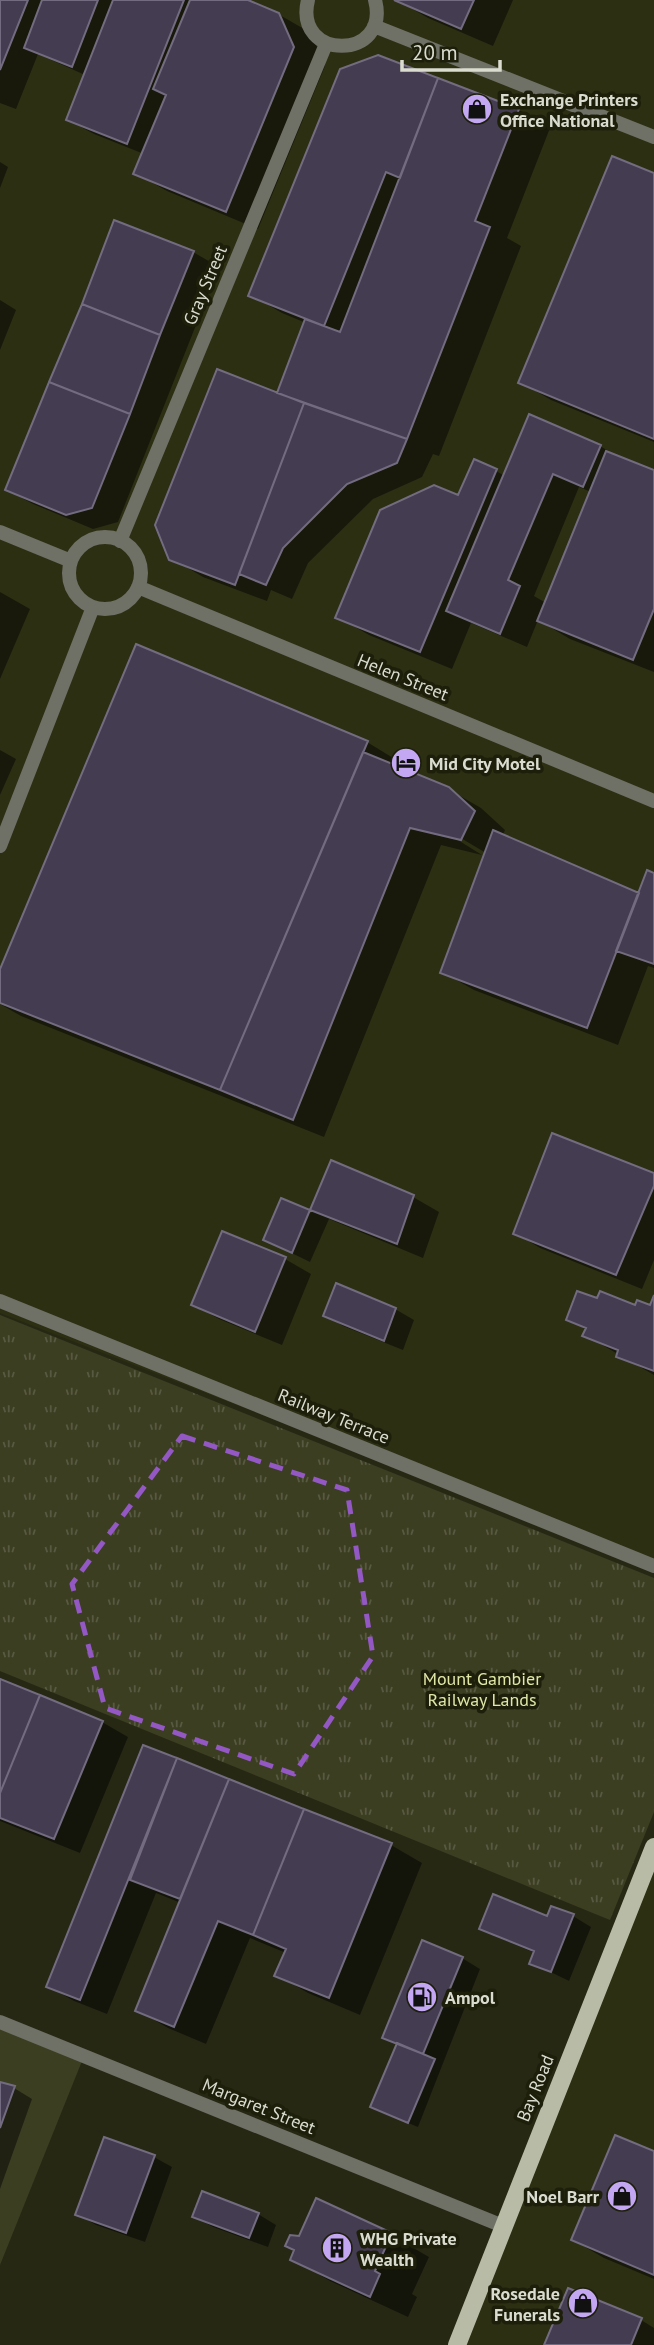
<svg xmlns="http://www.w3.org/2000/svg" width="654" height="2345" font-family="'PT Sans',sans-serif">
<defs>
<pattern id="park-tufts" width="24" height="20" patternUnits="userSpaceOnUse" patternTransform="scale(1.75)"><rect width="24" height="20" fill="#3c3e22"/><path d="M3 7l-1-3M5 7V3M7 7l1-3M15 17l-1-3M17 17v-4M19 17l1-3" fill="none" stroke="#585941"/></pattern>
</defs>
<rect width="100%" height="100%" fill="#272814"/>
<path fill="#2d2f13" d="M0,0H654V1567L0,1313Z
M654,1847V2345H457Z"/>
<path fill="url(#park-tufts)" d="M0,1315L654,1578V1812L610,1920L0,1671Z"/>
<path fill="#3c3e22" d="M0,2022L84,2056L0,2265Z"/>
<path fill="#0007" fill-rule="evenodd" d="M0,0H244L278,14L311,33L325,66L258,229L167,191L135,173L144,154L94,134L68,120L85,75L38,54L16,109L0,103Z
M397,0H513L493,46L428,18Z
M378,57L519,110L550,128L507,238L521,246L439,456L433,454L422,477L373,499L308,563L292,599L271,590L267,601L203,577L171,558L278,395L306,323L282,313L251,295Z
M0,162L8,167L0,188Z
M654,175V442L551,400L520,382Z
M115,222L193,252L219,267L118,522L93,529L33,504L7,490Z
M0,300L16,310L0,350Z
M600,446L625,461L654,472V672L570,639L538,620L527,647L471,623L452,669L369,635L338,617L459,498L496,471L505,476ZM579,487L591,492L546,603L534,596Z
M0,592L30,609L0,679Z
M367,742L398,761L395,767L448,789L481,808L505,830L502,837L639,895L654,875V968L648,966L618,1045L474,990L442,972L486,853L454,834L453,837L482,855L441,845L324,1137L21,1016L0,1004V974Z
M0,750L16,759L0,795Z
M332,1162L413,1197L439,1212L423,1258L329,1219L310,1262L265,1240L282,1201L311,1213Z
M654,1175V1260L642,1289L540,1248L515,1233Z
M223,1233L285,1259L311,1274L282,1345L219,1319L193,1305Z
M597,1300L637,1308H651L654,1300V1375L585,1335L586,1330L568,1319Z
M395,1309L414,1320L403,1350L343,1326L325,1315Z
M0,1681L102,1722L128,1737L80,1853L0,1821Z
M144,1747L391,1845L422,1863L360,2015L308,1993L277,1975L286,1953L250,1938L206,2044L168,2028L137,2010L181,1903L156,1893L107,2014L74,2001L48,1986Z
M573,1916L591,1927L569,1981L532,1963L535,1953L499,1938L481,1928Z
M462,1958L480,1969L418,2127L381,2112L398,2045L384,2038Z
M0,2083L14,2088L32,2099L0,2189Z
M654,2153V2279L604,2258L573,2240Z
M154,2157L172,2167L145,2242L96,2225L77,2214Z
M317,2201L391,2235L429,2257L412,2294L417,2297L408,2317L330,2281L292,2259Z
M258,2214L276,2225L268,2247L213,2227L194,2217Z
M641,2320L654,2328V2345H546Z"/>
<path fill="#443c50" stroke="#736c81" stroke-width="2" d="M0,0H28L0,70Z
M42,0H98L72,67L24,48Z
M113,0H184L127,144L66,120Z
M190,0H248L279,13L294,47L226,212L133,174L166,95L153,89Z
M394,0H474L461,29Z
M378,55L438,78L400,178L386,172L324,326L248,296L340,69Z
M438,78L519,109L475,221L490,227L407,439L277,393L305,319L340,332Z
M612,156L654,173V439L518,383Z
M114,220L194,251L160,335L82,304Z
M82,304L160,335L130,414L49,382Z
M217,369L304,403L235,585L169,560L155,525Z
M49,382L130,414L92,508L66,515L5,490Z
M304,403L407,439L397,463L347,484L283,548L266,585L239,574Z
M529,414L601,445L583,487L553,474L508,580L520,586L500,634L446,611Z
M606,451L654,470V609L633,660L537,621Z
M474,459L497,469L420,652L335,618L380,510L434,485L458,495Z
M136,644L368,741L220,1090L0,1003V969Z
M363,752L449,787L475,811L461,840L410,828L293,1120L220,1090Z
M493,830L639,893L587,1028L440,973Z
M647,870L654,873V964L616,951Z
M552,1133L654,1173V1186L616,1275L513,1234Z
M331,1160L414,1195L397,1244L310,1210Z
M281,1198L310,1210L292,1253L263,1240Z
M222,1231L286,1257L255,1332L191,1305Z
M336,1283L396,1308L384,1341L323,1316Z
M577,1291L597,1298L600,1291L635,1305L637,1300L650,1305L654,1295V1371L616,1357L618,1350L582,1336L586,1328L566,1320Z
M0,1679L40,1695L0,1793Z
M40,1695L103,1721L54,1839L0,1818V1793Z
M143,1745L177,1758L80,2000L46,1987Z
M177,1758L229,1779L180,1899L130,1880Z
M229,1779L304,1809L253,1935L218,1921L174,2027L135,2011Z
M304,1809L392,1843L329,1998L274,1976L286,1949L253,1935Z
M493,1894L547,1916L551,1906L574,1914L551,1972L529,1964L534,1951L479,1929Z
M422,1940L463,1957L423,2054L382,2038Z
M397,2043L435,2059L408,2123L370,2107Z
M0,2082L15,2086L0,2128Z
M615,2135L654,2151V2275L571,2240Z
M104,2137L155,2155L126,2233L75,2215Z
M202,2191L259,2213L249,2238L192,2217Z
M316,2198L392,2233L375,2271L380,2274L370,2297L290,2260L294,2250L285,2246L290,2235L299,2236Z
M568,2288L642,2318L631,2345H544Z"/>
<g fill="none" stroke-linecap="round" stroke-linejoin="round">
<path stroke="#6f7066" stroke-width="14" d="M308,0C293,61 391,61 375,0
M374,26L654,137
M0,532L71,561
M69 573a36 36 0 1 1 72 0a36 36 0 1 1-72 0Z
M120,541L326,44
M138,587L654,801
M0,846L93,607
M0,1301L654,1566
M0,2022L503,2226"/>
<path stroke="#b8bba6" stroke-width="18" d="M457,2345L654,1847"/>
</g>
<path fill="none" stroke="#9358c3" stroke-width="5" stroke-dasharray="14 9" stroke-linejoin="round" d="M182,1436L347,1490L373,1656L294,1774L105,1708L72,1584Z"/>
<defs>
<g id="shop-disc" transform="scale(1.575)"><circle r="9.5" fill="#c3a7f2" stroke="#1d1f0b"/><path d="M-5-2.5h2.3a2.7 3.5 0 0 1 5.4 0H5L5.5 6h-11ZM-1.5-2.5h3a1.5 2.3 0 0 0-3 0Z" fill="#111"/></g>
<g id="hotel-disc" transform="scale(1.575)"><circle r="9.5" fill="#c3a7f2" stroke="#1d1f0b"/><path d="M-6-4.5h1.5V1H6V5H4.5V3h-9V5H-6ZM-4 0a1.8 1.8 0 1 1 3.6 0ZM.5 0V-2.5h3Q6-2.5 6 0Z" fill="#111"/></g>
<g id="fuel-disc" transform="scale(1.575)"><circle r="9.5" fill="#c3a7f2" stroke="#1d1f0b"/><path d="M-5.5-6h7V0h2V4h1.3V-2.5L3-4.5l.8-.8L6-3V5H2.5V1h-1V6h-7ZM-4.2-4.7v3.2H.2V-4.7Z" fill="#111"/></g>
<g id="building-disc" transform="scale(1.575)"><circle r="9.5" fill="#c3a7f2" stroke="#1d1f0b"/><path d="M-4-6H4V6H1V3H-1V6H-4ZM-2.5-4.3h1.7v1.8h-1.7ZM.8-4.3h1.7v1.8H.8ZM-2.5-1h1.7V.8h-1.7ZM.8-1h1.7V.8H.8Z" fill="#111"/></g>
</defs>
<g fill-rule="evenodd">
<use href="#shop-disc" x="477" y="109"/>
<use href="#hotel-disc" x="406" y="763"/>
<use href="#fuel-disc" x="422" y="1997"/>
<use href="#shop-disc" x="622" y="2196"/>
<use href="#building-disc" x="337" y="2248"/>
<use href="#shop-disc" x="583" y="2303"/>
</g>
<g text-anchor="middle" dominant-baseline="central" stroke-width="7" stroke-linejoin="round" paint-order="stroke">
<g font-size="18" font-weight="bold" fill="#dadccf" stroke="#1d1f0b" text-anchor="start">
<text x="500" y="99">Exchange Printers<tspan x="500" dy="21">Office National</tspan></text>
<text x="429" y="763">Mid City Motel</text>
<text x="445" y="1997">Ampol</text>
<text x="599" y="2196" text-anchor="end">Noel Barr</text>
<text x="360" y="2238">WHG Private<tspan x="360" dy="21">Wealth</tspan></text>
<text x="560" y="2293" text-anchor="end">Rosedale<tspan x="560" dy="21">Funerals</tspan></text>
</g>
<g font-size="18" fill="#dadccf" stroke="#1d1f0b">
<text transform="translate(205 285) rotate(-67)">Gray Street</text>
<text transform="translate(403 677) rotate(22)">Helen Street</text>
<text transform="translate(334 1416) rotate(22)">Railway Terrace</text>
<text transform="translate(535 2088) rotate(-68)">Bay Road</text>
<text transform="translate(259 2106) rotate(22)">Margaret Street</text>
</g>
<g font-size="18" fill="#e0e7a7" stroke="#1d1f0b">
<text x="482" y="1678">Mount Gambier<tspan x="482" dy="21">Railway Lands</tspan></text>
</g>
</g>
<path d="M402 60v10h98v-10" fill="none" stroke="#dadccf" stroke-width="3.5"/>
<text x="412" y="60" font-size="21" fill="#dadccf" stroke="#1d1f0b" stroke-width="5" paint-order="stroke">20 m</text>
</svg>
